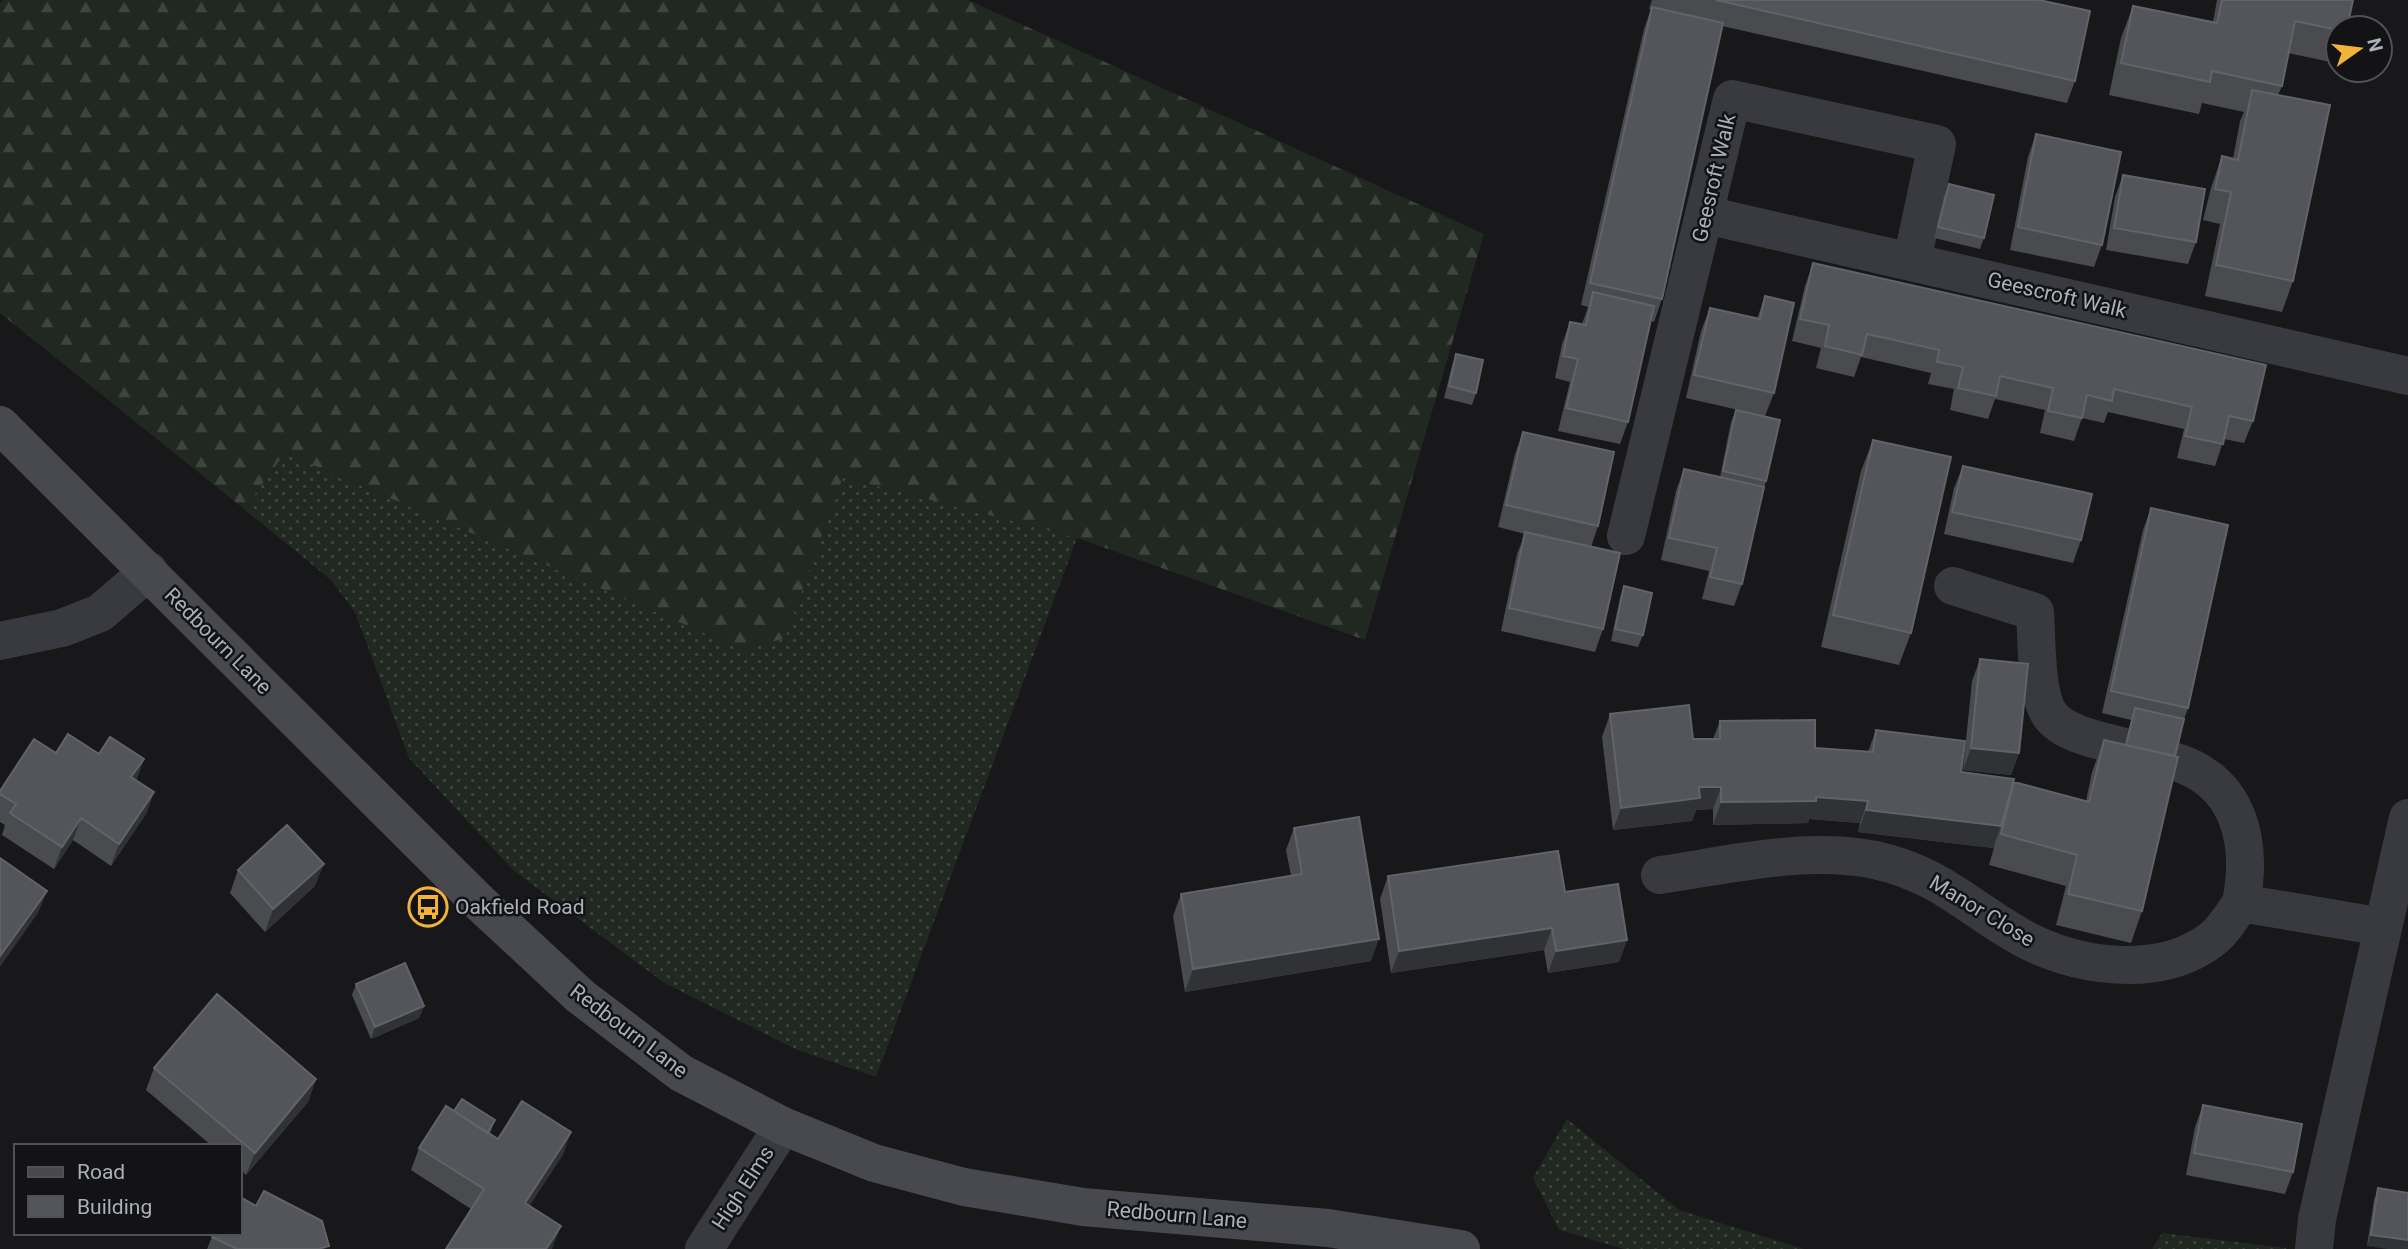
<svg xmlns="http://www.w3.org/2000/svg" width="2408" height="1249" font-family="Roboto,sans-serif">
<defs>
<pattern id="grass-dots" width="8" height="8" patternUnits="userSpaceOnUse" patternTransform="scale(1.75)"><rect width="8" height="8" fill="#202821"/><path d="M2 2h.1M6 6h.1" fill="none" stroke="#3e453f" stroke-width="1.8" stroke-linecap="round"/></pattern>
<pattern id="forest-firs" width="22" height="20" patternUnits="userSpaceOnUse" patternTransform="scale(1.75)"><rect width="22" height="20" fill="#202821"/><path d="M5 1l3.5 6h-7zM16 11l3.5 6h-7z" fill="#3e453f"/></pattern>
</defs>
<rect width="100%" height="100%" fill="#18181a"/>
<path fill="url(#grass-dots)" d="M285,453L744,650L785,637L843,477L1077,538L876,1077L797,1050L663,982L513,870L409,758L355,612L331,580L244,509Z
M1567,1119L1679,1210L1804,1249H1624L1559,1230L1533,1178Z
M2162,1233L2286,1248V1249H2152Z"/>
<path fill="url(#forest-firs)" d="M3,0H968L1484,234L1365,640L1077,538L843,477L785,638L744,650L285,453L244,509L0,313V3Z"/>
<g fill="none" stroke-linecap="round" stroke-linejoin="round">
<path stroke="#393a3f" stroke-width="38" d="M1706,215L2408,376
M1626,536L1732,99L1937,144L1912,261
M1953,586L2035,612C2037,638 2035,694 2050,715C2065,735 2102,741 2125,747
M0,641L62,628L100,613L149,571
M2173,761C2240,781 2253,842 2241,903L2383,927
M1660,875C1729,865 1805,846 1875,860C1939,874 1966,906 2019,936C2072,967 2158,980 2211,940C2223,931 2232,916 2241,903
M704,1249L783,1126
M2314,1249L2317,1219L2408,818"/>
<path stroke="#47494f" stroke-width="38" d="M0,425L481,904L580,996L681,1073L783,1126L874,1163L964,1187L1083,1207L1328,1228L1461,1249"/>
</g>
<path fill="#494b4f" d="M1652,0H2039L2075,81L2067,103L1722,26L1662,299L1654,322L1651,321L1628,422L1620,444L1558,431L1570,382L1555,378L1562,344L1570,322L1582,324L1588,307L1581,305L1644,29L1651,9H1649Z
M2217,0H2353L2338,28V55L2335,63L2288,53L2282,86L2278,95L2293,281L2282,312L2205,296L2220,224L2203,220L2211,188L2222,156L2233,159L2240,121L2244,112L2202,103L2199,114L2109,95L2121,38L2133,6L2213,22Z
M2036,134L2102,245L2094,267L2010,250L2028,157Z
M2123,175L2196,242L2188,264L2106,250L2115,197Z
M1949,184L1984,238L1980,249L1934,238L1944,196Z
M1813,263L2253,421L2244,443L2224,439L2215,466L2177,458L2184,429L2108,412L2104,423L2082,418L2074,441L2040,433L2045,410L1995,399L1988,419L1950,410L1954,389L1928,384L1931,373L1861,357L1854,377L1816,368L1821,348L1792,341L1805,286Z
M1765,296L1774,393L1765,416L1686,398L1701,331L1710,308L1757,319Z
M1456,354L1476,393L1472,405L1444,398L1452,366Z
M1736,410L1766,481L1742,584L1734,606L1702,599L1709,571L1661,560L1676,491L1684,469L1720,477L1731,422Z
M1523,432L1598,526L1591,547L1603,629L1595,652L1501,631L1517,554L1525,534L1498,527L1515,454Z
M1873,440L1911,633L1899,665L1821,647L1861,471Z
M1963,466L2081,540L2073,563L1944,534L1954,488Z
M2151,508L2188,708L2184,719L2142,911L2131,943L2056,925L2066,886L1989,865L1995,844L1993,848L1858,832L1860,823L1809,819L1808,823L1713,825V809L1696,810L1692,821L1613,830L1602,737L1610,714L1693,739H1713L1720,721L1815,748L1868,752L1876,730L1961,772L2010,794L2014,782L2086,801L2092,772L2104,740L2125,745L2131,720L2102,713L2143,530Z
M1624,586L1643,635L1638,647L1611,641L1620,598Z
M1980,659L2019,753L2011,775L1963,770L1972,681Z
M56,753L99,754L144,759L136,781L154,792L146,814L111,866L73,840L54,869L2,835L5,825L0,822V791Z
M1294,828L1371,961L1185,992L1173,916L1181,894L1291,876L1286,850Z
M238,870L315,886L265,932L230,893Z
M1388,876L1565,892L1627,940L1619,962L1548,973L1544,950L1391,973L1380,899Z
M356,984L424,1006L419,1018L371,1039L352,995Z
M154,1068L316,1079L308,1102L246,1175L240,1169V1146H212L146,1090Z
M2203,1105L2293,1172L2285,1194L2186,1175L2195,1127Z
M454,1111L495,1120L490,1134L498,1139L563,1155L471,1209L411,1170L419,1148Z
M2378,1188L2408,1193L2367,1246L2374,1200Z
M212,1237L328,1249H207Z"/>
<path fill="#313235" d="M1971,748L2019,753L2011,775L1963,770Z
M144,759L136,781L131,777Z
M1699,787H1721L1713,809L1696,810L1692,821L1613,830L1621,808Z
M154,792L146,814L111,866L119,844Z
M1816,797L1868,801L1860,823L1809,819L1808,823L1713,825L1721,802Z
M1866,810L2001,826L1993,848L1858,832Z
M81,818L73,840L54,869L62,847Z
M324,864L315,886L265,932L273,909Z
M47,891L38,913L0,967V956Z
M1552,928L1544,950L1391,973L1399,951Z
M1379,939L1371,961L1185,992L1193,969Z
M1627,940L1619,962L1548,973L1556,951Z
M424,1006L419,1018L371,1039L375,1027Z
M316,1079L308,1102L246,1175L255,1153Z
M571,1132L563,1155L517,1225L525,1203Z
M561,1226L552,1249H546Z
M2371,1235L2408,1240V1249H2387L2367,1246Z"/>
<path fill="#54555b" stroke="#61636a" stroke-width="2" d="M1716,0H2039L2090,11L2075,81Z
M2222,0H2353L2347,28H2338V30L2295,21L2282,86L2212,71L2210,82L2121,63L2133,6L2217,23Z
M1652,7L1723,23L1662,299L1590,283Z
M2252,90L2330,105L2293,281L2216,265L2231,192L2215,189L2222,156L2238,160Z
M2036,134L2121,152L2102,245L2018,227Z
M2123,175L2205,189L2196,242L2114,228Z
M1949,184L1994,195L1984,238L1938,227Z
M1813,263L2266,365L2253,421L2229,416L2223,444L2185,436L2192,407L2114,389L2112,401L2087,395L2082,418L2048,411L2053,388L2000,376L1996,396L1958,388L1963,367L1937,362L1939,350L1867,334L1862,355L1825,346L1829,325L1800,319Z
M1593,292L1654,306L1628,422L1566,408L1578,359L1563,356L1570,322L1586,325Z
M1765,296L1794,303L1774,393L1694,375L1710,308L1760,319Z
M1456,354L1483,360L1476,393L1449,386Z
M1736,410L1780,420L1766,481L1723,471Z
M1523,432L1614,452L1598,526L1506,505Z
M1873,440L1951,457L1911,633L1833,615Z
M1963,466L2092,494L2081,540L1952,512Z
M1684,469L1764,487L1742,584L1710,577L1717,548L1669,538Z
M2151,508L2228,525L2188,708L2111,691Z
M1525,532L1620,553L1603,629L1509,608Z
M1624,586L1652,593L1643,635L1615,629Z
M1980,659L2028,664L2019,753L1971,748Z
M1689,705L1693,739H1720V721L1815,720V748L1873,752L1876,730L1965,741L1961,772L2014,779L2001,826L1866,810L1868,801L1816,797V801L1721,802V787H1699L1700,798L1621,808L1610,714Z
M2135,708L2184,719L2175,756L2126,745Z
M68,734L99,754L110,737L144,759L131,777L154,792L119,844L81,818L62,847L10,813L16,804L0,794V791L34,739L56,753Z
M2104,740L2178,757L2142,911L2068,894L2077,855L2001,834L2014,782L2089,802Z
M1359,817L1379,939L1193,969L1181,894L1302,874L1294,828Z
M287,825L324,864L273,909L238,870Z
M1558,851L1565,892L1618,884L1627,940L1556,951L1552,928L1399,951L1388,876Z
M0,858L47,891L0,956Z
M405,963L424,1006L375,1027L356,984Z
M217,994L316,1079L255,1153L154,1068Z
M462,1099L495,1120L487,1133L454,1111Z
M522,1101L571,1132L525,1203L561,1226L546,1249H446L484,1189L419,1148L446,1106L498,1139Z
M2203,1105L2302,1124L2293,1172L2194,1153Z
M2378,1188L2408,1193V1240L2371,1235Z
M264,1191L322,1221L329,1246L318,1249H234L235,1248L212,1237L214,1233H240V1197L256,1206Z"/>
<defs>
<g id="bus-ring" transform="scale(2.0125)"><circle r="9.5" fill="#131315" stroke="#f1b33a" stroke-width="1.5"/><path d="M-5-6H5V4H4V6H2V4H-2V6H-4V4H-5ZM-3.5-4V0h7V-4ZM-3.5 1.2v1.5H-2V1.2ZM2 1.2v1.5H3.5V1.2Z" fill="#f1b33a"/></g>
</defs>
<g fill-rule="evenodd">
<use href="#bus-ring" x="428" y="907"/>
</g>
<g text-anchor="middle" dominant-baseline="central" stroke-width="5" stroke-linejoin="round" paint-order="stroke">
<g font-size="21" fill="#aaafba" stroke="#131315">
<text transform="translate(1714 178) rotate(-77)">Geesroft Walk</text>
<text transform="translate(2057 295) rotate(13)">Geescroft Walk</text>
<text transform="translate(218 641) rotate(45)">Redbourn Lane</text>
<text transform="translate(1982 911) rotate(31)">Manor Close</text>
<text transform="translate(629 1031) rotate(37)">Redbourn Lane</text>
<text transform="translate(743 1188) rotate(-57)">High Elms</text>
<text transform="translate(1177 1215) rotate(5)">Redbourn Lane</text>
</g>
<g font-size="21" fill="#aaafba" stroke="#131315" text-anchor="start">
<text x="455" y="907">Oakfield Road</text>
</g>
</g>
<rect x="14" y="1144" width="228" height="91" fill="#131315" stroke="#4f5157" stroke-width="2"/>
<rect x="28" y="1167" width="35" height="10" fill="#47494f" stroke="#4f5157" stroke-width="2"/>
<text x="77" y="1179" font-size="21" fill="#aaafba">Road</text>
<rect x="28" y="1196" width="35" height="21" fill="#54555b" stroke="#4f5157" stroke-width="2"/>
<text x="77" y="1214" font-size="21" fill="#aaafba">Building</text>
<g transform="translate(2359 49) rotate(76)"><circle r="33" fill="#131315" stroke="#4f5157" stroke-width="2"/>
<path d="M0-5L12 26L0 18L-12 26Z" fill="#f1b33a"/>
<text y="-10" font-size="19" font-weight="bold" text-anchor="middle" fill="#aaafba">N</text>
</g>
</svg>
